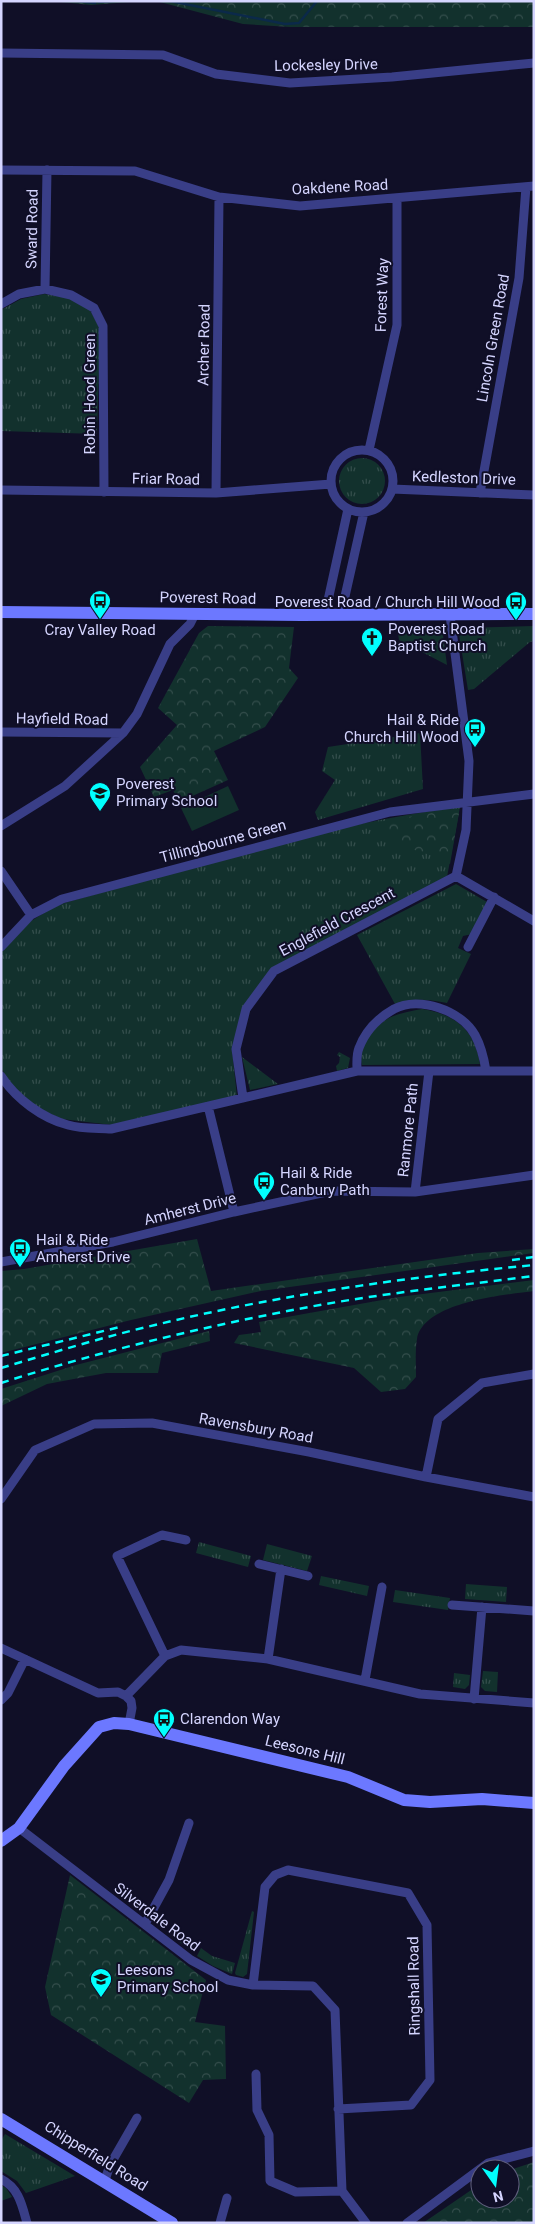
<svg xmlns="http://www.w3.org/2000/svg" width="535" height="2224" font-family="Roboto,sans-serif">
<defs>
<pattern id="grass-tufts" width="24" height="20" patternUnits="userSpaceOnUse" patternTransform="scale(1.25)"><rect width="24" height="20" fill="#12312d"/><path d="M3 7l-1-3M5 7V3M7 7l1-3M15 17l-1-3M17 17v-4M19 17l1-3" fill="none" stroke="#344e4c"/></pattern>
<pattern id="forest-crowns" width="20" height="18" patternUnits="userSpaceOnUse" patternTransform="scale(1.25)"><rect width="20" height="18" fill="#12312d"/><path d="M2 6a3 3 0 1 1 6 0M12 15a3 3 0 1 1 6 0" fill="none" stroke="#344e4c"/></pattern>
</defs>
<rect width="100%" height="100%" fill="#100f27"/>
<path fill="url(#grass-tufts)" d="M44,294L70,298L89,308L100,329L97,434L1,431V310L21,299Z
M339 481a23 23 0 1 1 46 0a23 23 0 1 1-46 0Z
M534,626V641L530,642L474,689L468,690L458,628Z
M397,627L442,628L447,665L399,640Z
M420,733L423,789L318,820L315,812L335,780L322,771L328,747Z
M460,807L447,877L269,971L232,1049L237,1097L112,1125L62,1119L38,1108L12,1086L1,1068V953L23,926L57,905C189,869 324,824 460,807Z
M456,884L487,902L472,934L463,936L458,948L471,954L447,1003C428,999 414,998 395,1004L357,935Z
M422,1009C455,1014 475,1030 480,1064L362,1065C356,1047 376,1024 391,1017C401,1013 411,1011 422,1009Z
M339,1052L350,1058L348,1068L337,1071L336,1066L339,1063L340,1057L337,1055Z
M242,1057L278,1084L250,1090Z
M199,1542L251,1556L248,1567L196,1553Z
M267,1544L312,1556L307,1571L263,1560Z
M321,1576L369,1586L367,1596L319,1585Z
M466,1584L507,1587L506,1602L465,1599Z
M395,1590L450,1598L448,1610L393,1602Z
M483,1671L498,1672L497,1692L485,1691L481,1687Z
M454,1673L470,1675L469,1685L465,1689L453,1687Z
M252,1911L254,1912L247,1974L243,1977L236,1975L235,1973Z
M183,1934L198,1943L193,1952L178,1941Z
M201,1948L212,1956L235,1963L232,1974L213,1966L197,1956Z
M5,2134L75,2176L26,2193L17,2181L1,2171V2141Z
M1,2185L6,2188L12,2197L1,2201Z"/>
<path fill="url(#forest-crowns)" d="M51,1H143L91,5Z
M156,1H534V27H290L243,24Z
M208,626L294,627L289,668L298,678L265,727L214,751L228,780L179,802L173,790L154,797L140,767L177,725L158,708L199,633Z
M455,809L459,813L450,864L423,852L390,844L379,822Z
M197,1239L211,1291L478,1253L534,1249V1253L261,1291L131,1320L1,1353V1271L24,1269Z
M534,1280V1291C504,1295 424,1302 417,1339C415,1351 416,1365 416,1377L405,1389L381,1392L354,1368L234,1343L239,1335L261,1332L259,1322L399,1297Z
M209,1331L210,1341L162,1353L158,1373H106L47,1384L1,1406V1389L76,1365Z
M70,1875L206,1980L195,2022L225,2026L226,2079L203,2080L189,2103L51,2015L45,1987Z
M534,2162V2223H423L480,2184V2199H510V2170Z"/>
<path fill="#12312d" d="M228,786L239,810L192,831L181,808Z"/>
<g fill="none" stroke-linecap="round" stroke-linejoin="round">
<path stroke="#0b294a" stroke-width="2.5" d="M78,1L95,3
M170,1L285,24L299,23L317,1
M99,2L114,1"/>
<path stroke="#393e87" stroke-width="9" d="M1,53L163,55L216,74L290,83L392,77L534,63
M1,170L135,171L219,197L300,206L534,186
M45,289L47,170
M1,304L19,294L45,289L71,295L94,308L103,326L104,492
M369,450L397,325V198
M331 481a31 31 0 1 1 62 0a31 31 0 1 1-62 0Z
M392,489L534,495
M1,490L216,493L331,484
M216,493L219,197
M480,493L519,278L526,187
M325,614L348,509
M341,614L364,512
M450,615L469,761L466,830L456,876
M1,732L123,733
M1,826L65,786L123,733L137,714L170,644L190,624L195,614
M1,871L31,915
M1,947L31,915L62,899L390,812L534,794
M468,947L494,897
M357,1071C357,1063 356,1055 359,1048C365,1032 378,1018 394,1009C419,996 461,1010 475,1035C481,1046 484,1058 486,1071
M1,1076C16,1099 42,1118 68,1125C81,1129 98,1128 111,1129L357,1071H534
M243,1098L236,1049L246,1009L274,971L456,876L534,921
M208,1106L234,1212
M415,1192L429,1071
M1,1262L113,1242L234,1212L331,1191L415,1192L534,1175
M426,1477L438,1419L482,1383L534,1374
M1,1499L35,1450L94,1424L152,1423L309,1452L426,1477L534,1497
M259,1564L308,1576
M452,1605L534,1611
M1,1648L98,1693L118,1692L126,1696L131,1701L132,1708L129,1724
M165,1656L117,1556L162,1535L186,1540
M268,1659L281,1569
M365,1680L382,1587
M126,1696L165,1656L181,1650L268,1659L420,1694L534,1703
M474,1699L482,1607
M1,1700L8,1693L25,1659
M19,1828L191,1960L228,1980L253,1985L313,1986L335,2010L342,2191L366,2223
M145,1924L169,1880L189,1823
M253,1985L265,1887L275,1875L288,1870L408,1893L427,1925L430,2080L411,2105L338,2109
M256,2074L257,2110L269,2135L270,2181L296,2192L342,2191
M1,2179C19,2188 22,2205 27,2223
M105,2180L110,2165L137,2118
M220,2223L227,2198
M407,2223L488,2163L534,2151"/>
<path stroke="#6c78ff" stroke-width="12" d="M1,612L301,615L534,614
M1,1841L19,1828L64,1766L99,1727L114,1723L129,1724L348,1777L404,1800L430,1802L482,1799L534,1803
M1,2119L172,2223"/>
<path stroke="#01fffe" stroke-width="2.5" stroke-dasharray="8 6" stroke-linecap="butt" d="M512,1260L534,1257
M1,1356L120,1327
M1,1368C52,1353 103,1337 155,1325C279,1295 407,1277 534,1265
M1,1383C98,1352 198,1328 298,1309C376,1294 455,1286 534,1276"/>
</g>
<defs>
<g id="bus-pin" transform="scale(1.125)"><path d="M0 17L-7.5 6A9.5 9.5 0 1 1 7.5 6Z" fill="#01fffe" stroke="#100f27"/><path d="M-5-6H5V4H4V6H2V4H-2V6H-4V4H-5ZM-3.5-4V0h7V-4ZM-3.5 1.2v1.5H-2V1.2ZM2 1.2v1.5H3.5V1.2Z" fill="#111"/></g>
<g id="church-pin" transform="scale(1.125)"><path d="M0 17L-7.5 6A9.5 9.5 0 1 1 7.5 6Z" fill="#01fffe" stroke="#100f27"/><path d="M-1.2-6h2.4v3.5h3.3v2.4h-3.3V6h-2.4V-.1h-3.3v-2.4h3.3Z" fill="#111"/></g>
<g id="school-pin" transform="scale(1.125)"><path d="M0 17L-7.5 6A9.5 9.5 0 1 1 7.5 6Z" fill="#01fffe" stroke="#100f27"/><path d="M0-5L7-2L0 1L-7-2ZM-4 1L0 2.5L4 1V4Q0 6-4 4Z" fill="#111"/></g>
</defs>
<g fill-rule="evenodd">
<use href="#bus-pin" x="100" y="601"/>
<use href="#bus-pin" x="516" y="602"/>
<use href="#church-pin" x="372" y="638"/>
<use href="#bus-pin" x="475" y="729"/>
<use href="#school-pin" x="100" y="793"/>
<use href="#bus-pin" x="264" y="1182"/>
<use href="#bus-pin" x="20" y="1249"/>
<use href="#bus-pin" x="164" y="1719"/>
<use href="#school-pin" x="101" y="1979"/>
</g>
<g text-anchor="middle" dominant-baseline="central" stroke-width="4" stroke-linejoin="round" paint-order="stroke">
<g font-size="15" fill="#d5d5ff" stroke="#100f27">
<text transform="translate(326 65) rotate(-1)">Lockesley Drive</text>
<text transform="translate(340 187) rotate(-3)">Oakdene Road</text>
<text transform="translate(32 229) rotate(-89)">Sward Road</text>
<text transform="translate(382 295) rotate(-88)">Forest Way</text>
<text transform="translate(493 338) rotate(-80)">Lincoln Green Road</text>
<text transform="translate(204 345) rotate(-89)">Archer Road</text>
<text transform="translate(90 394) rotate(-90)">Robin Hood Green</text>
<text transform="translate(464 478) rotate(2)">Kedleston Drive</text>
<text transform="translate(166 479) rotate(1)">Friar Road</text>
<text transform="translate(208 598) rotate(1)">Poverest Road</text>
<text transform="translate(62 719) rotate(1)">Hayfield Road</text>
<text transform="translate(223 841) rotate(-15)">Tillingbourne Green</text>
<text transform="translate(337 922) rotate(-28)">Englefield Crescent</text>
<text transform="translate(408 1130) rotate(-84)">Ranmore Path</text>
<text transform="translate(190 1209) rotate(-14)">Amherst Drive</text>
<text transform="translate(256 1428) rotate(10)">Ravensbury Road</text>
<text transform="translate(305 1750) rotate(14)">Leesons Hill</text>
<text transform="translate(157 1917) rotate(37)">Silverdale Road</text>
<text transform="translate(414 1986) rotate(-91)">Ringshall Road</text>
<text transform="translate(96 2156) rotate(32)">Chipperfield Road</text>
</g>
<g font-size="15" fill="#d5d5ff" stroke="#100f27" text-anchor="start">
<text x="500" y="602" text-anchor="end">Poverest Road / Church Hill Wood</text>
<text x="388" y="629">Poverest Road<tspan x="388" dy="17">Baptist Church</tspan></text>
<text x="100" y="630" text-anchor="middle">Cray Valley Road</text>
<text x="459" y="720" text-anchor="end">Hail &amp; Ride<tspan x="459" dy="17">Church Hill Wood</tspan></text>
<text x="116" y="784">Poverest<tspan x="116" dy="17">Primary School</tspan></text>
<text x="280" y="1173">Hail &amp; Ride<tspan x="280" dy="17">Canbury Path</tspan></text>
<text x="36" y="1240">Hail &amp; Ride<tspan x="36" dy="17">Amherst Drive</tspan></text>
<text x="180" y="1719">Clarendon Way</text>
<text x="117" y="1970">Leesons<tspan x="117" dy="17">Primary School</tspan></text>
</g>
</g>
<rect width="535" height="2224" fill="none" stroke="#d5d5ff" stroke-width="5"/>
<g transform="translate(495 2184) rotate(166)"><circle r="24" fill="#100f27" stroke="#5f5e7d"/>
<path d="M0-4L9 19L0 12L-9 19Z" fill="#01fffe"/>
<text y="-8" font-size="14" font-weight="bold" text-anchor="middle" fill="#d5d5ff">N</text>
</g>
</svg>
